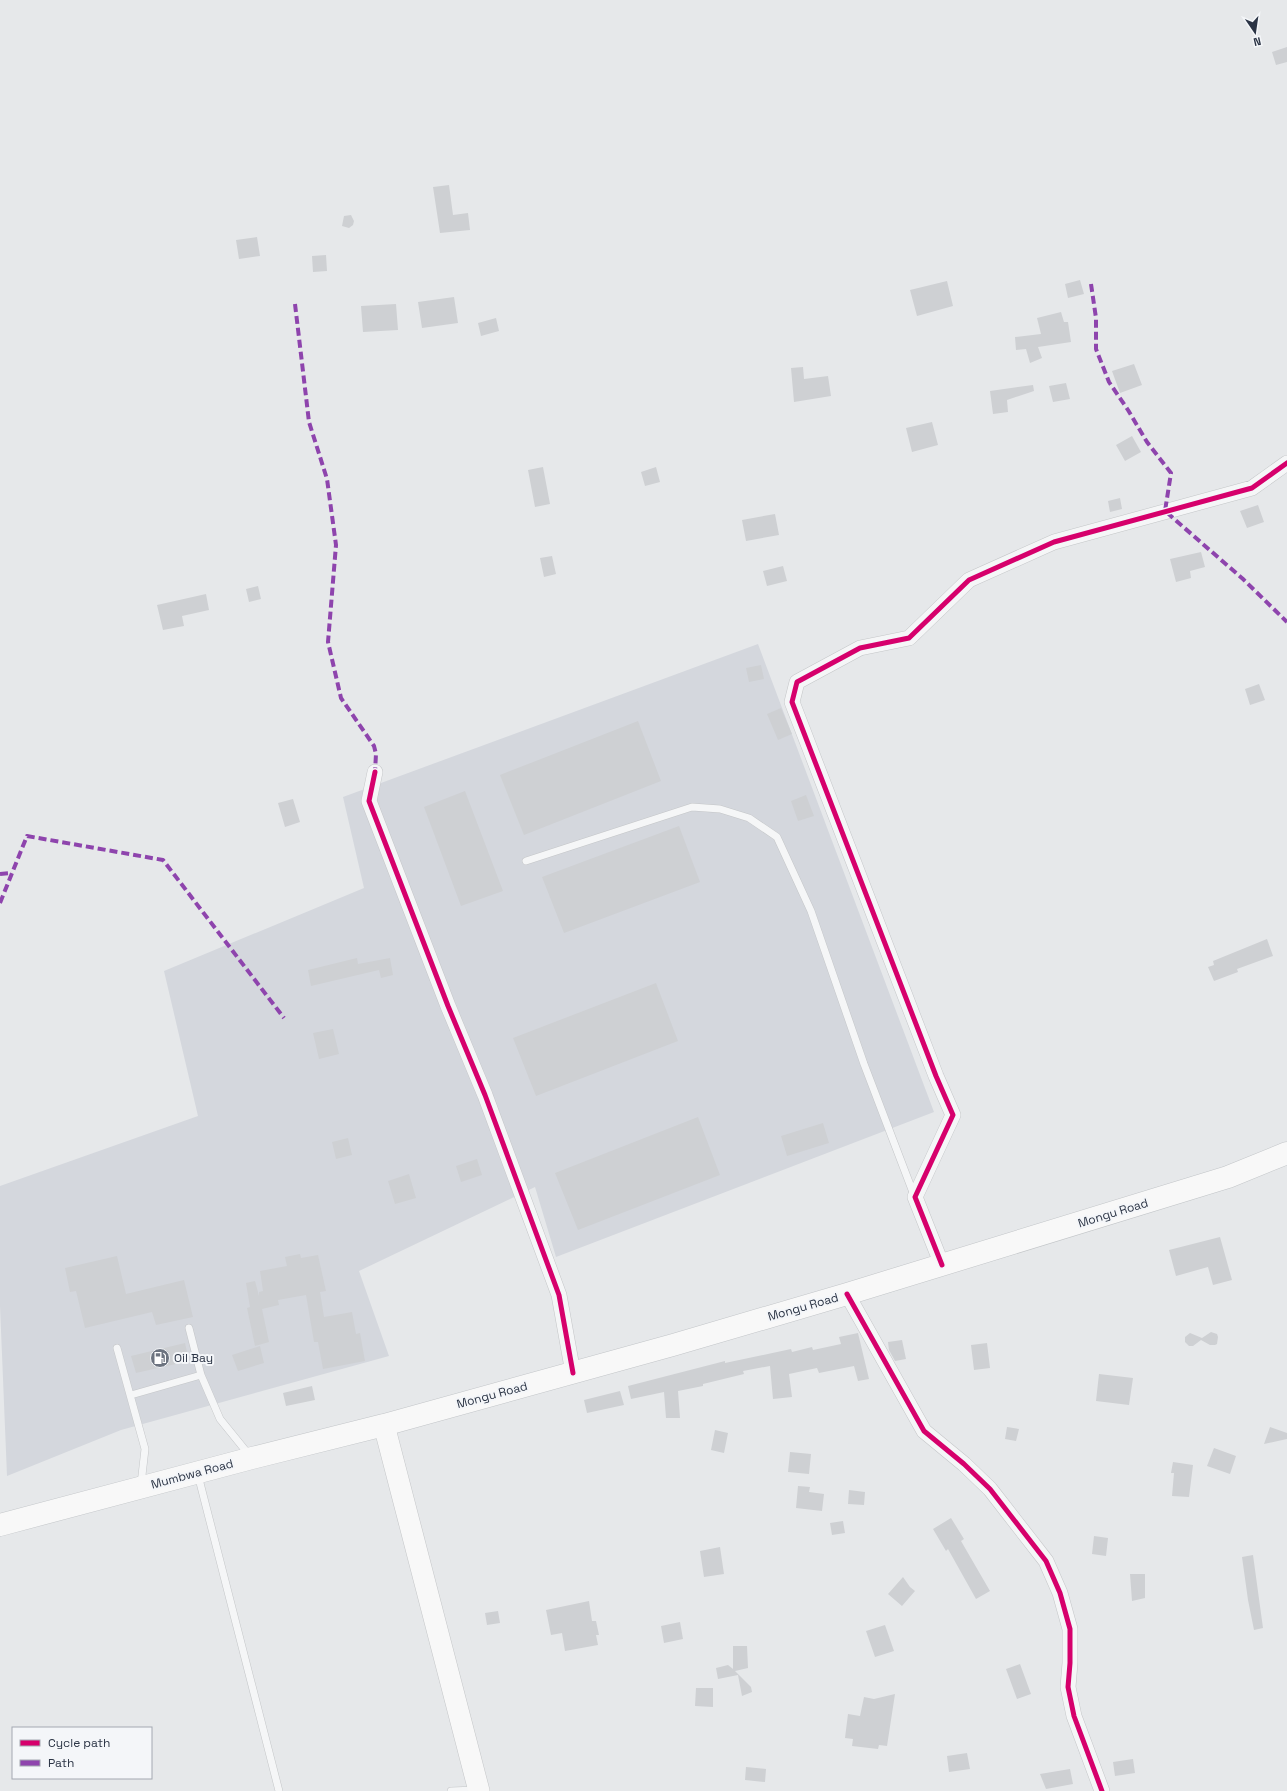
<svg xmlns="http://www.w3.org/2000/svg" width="1287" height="1791" font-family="'Space Grotesk',sans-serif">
<rect width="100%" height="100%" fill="#e6e8ea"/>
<path fill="#d4d7dd" d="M758,644L934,1112L556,1257L535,1187L359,1271L389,1356L121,1430L7,1476L0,1306V1186L198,1116L164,971L364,888L343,797Z"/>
<path fill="#ced0d3" d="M1287,47V62L1276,65L1272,52Z
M449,185L453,215L468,213L470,230L440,233L433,187Z
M351,215L354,221L353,225L349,228L342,226L344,216Z
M257,237L260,256L239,259L236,240Z
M326,255L327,271L313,272L312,256Z
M1080,280L1084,294L1068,298L1065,284Z
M947,281L953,306L917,316L910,290Z
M454,297L458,323L422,328L418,302Z
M396,304L398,330L363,332L361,306Z
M1061,312L1064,322H1068L1071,342L1038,347L1042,358L1030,363L1026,349L1016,350L1015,337L1041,334L1037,318Z
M496,318L499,331L481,336L478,323Z
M1134,364L1142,385L1120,393L1112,371Z
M803,367L804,379L828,376L831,396L794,402L791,368Z
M1066,383L1070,399L1053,402L1049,386Z
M1033,385L1034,391L1007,400L1008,412L993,414L990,391Z
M932,422L938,445L912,452L906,428Z
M1132,436L1141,452L1125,461L1116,445Z
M543,467L550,504L535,507L528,470Z
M656,467L660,482L645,486L641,472Z
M1120,498L1122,509L1110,512L1108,501Z
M1258,505L1264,522L1247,528L1240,511Z
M775,514L779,535L746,541L742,520Z
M1201,552L1205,567L1190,571L1191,578L1176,582L1170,559Z
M552,556L556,574L544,577L540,558Z
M783,566L787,581L767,586L763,571Z
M258,586L261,599L249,602L246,589Z
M206,594L209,610L182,616L184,626L163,630L157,605Z
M761,665L764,679L749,682L746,668Z
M1259,684L1265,700L1250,705L1245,689Z
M781,708L792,734L778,740L767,714Z
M638,721L661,781L524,835L500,775Z
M465,791L503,891L461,906L424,807Z
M806,795L814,816L798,821L791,801Z
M293,799L300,822L285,827L278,803Z
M679,826L700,882L564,933L542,877Z
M1267,939L1273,956L1237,969L1238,972L1214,981L1208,967L1214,965L1213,961Z
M357,958L358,964L390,958L393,975L381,978L379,970L311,986L308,970Z
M656,983L678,1041L536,1096L513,1038Z
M333,1029L339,1054L319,1059L313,1033Z
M698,1117L720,1175L578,1230L555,1173Z
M823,1123L829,1143L787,1156L781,1136Z
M348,1138L352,1155L336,1159L332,1142Z
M477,1159L482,1175L461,1182L456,1166Z
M409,1174L416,1198L395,1204L388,1181Z
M1220,1237L1232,1280L1213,1285L1208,1267L1176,1276L1169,1250Z
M300,1254L301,1258L318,1255L326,1291L320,1292L324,1317L352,1312L356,1334L360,1333L365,1361L323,1369L318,1342H314L306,1295L278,1300L279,1305L262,1309L269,1342L255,1346L247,1308L250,1307L246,1283L255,1281L259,1296V1292L263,1291L260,1271L287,1266L285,1257Z
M117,1256L126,1294L184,1280L193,1317L156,1325L152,1312L85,1328L76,1291L70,1292L65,1268Z
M1211,1332L1217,1334L1218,1337L1217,1344L1215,1345H1210L1201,1340L1193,1346H1189L1185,1342V1337L1190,1333L1202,1338Z
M858,1333L869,1379L858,1381L854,1366L819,1373L817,1368L789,1374L792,1397L773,1399L770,1366L743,1371L744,1374L703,1384V1386L678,1391L680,1418H666L664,1392L631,1399L628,1386L725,1361V1363L791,1349L792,1352L812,1347L813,1350L841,1344L839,1337Z
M902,1340L906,1359L895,1361L889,1350L888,1342Z
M185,1343L189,1361L136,1373L131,1356Z
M987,1343L990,1368L974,1370L971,1345Z
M260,1346L264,1363L238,1371L232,1355Z
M1099,1374L1133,1378L1129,1405L1096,1401Z
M312,1386L315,1400L286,1406L283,1393Z
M620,1391L624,1405L587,1413L584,1400Z
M1007,1427L1019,1429L1016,1441L1005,1439Z
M1270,1427L1287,1433V1439L1264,1444Z
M715,1430L728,1433L724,1453L711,1450Z
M1214,1448L1236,1456L1230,1474L1207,1466Z
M790,1452L811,1454L809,1474L788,1472Z
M1173,1462L1193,1465L1189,1497L1172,1496L1174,1473H1171Z
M798,1486L810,1487L809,1492L824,1494L822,1511L796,1508Z
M849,1490L865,1492L864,1505L848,1504Z
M951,1518L964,1539L961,1541L990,1591L976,1599L948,1549L946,1551L933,1529Z
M843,1521L845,1533L832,1535L830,1523Z
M1094,1536L1108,1538L1106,1556L1092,1554Z
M720,1547L724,1574L704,1577L700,1551Z
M1253,1555L1263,1628L1254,1630L1248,1600L1242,1557Z
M1130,1574H1145V1598L1132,1601Z
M903,1577L910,1587L915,1591L902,1606L888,1594Z
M589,1601L592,1621H596L599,1635H596L598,1645L565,1651L562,1633L551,1635L546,1610Z
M498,1611L500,1623L487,1625L485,1613Z
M680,1622L683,1639L664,1643L661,1626Z
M885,1625L894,1651L875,1657L866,1631Z
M733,1646H747L748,1668L735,1671L751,1687L752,1692L742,1696L738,1675L718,1679L716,1668L728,1665L733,1669Z
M1020,1664L1031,1694L1017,1699L1006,1669Z
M696,1688H713V1707L695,1706Z
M895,1694L887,1746L879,1745L878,1749L852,1746L853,1739L845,1738L848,1714L860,1716L864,1697L874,1699Z
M967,1753L970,1769L949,1772L947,1756Z
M1133,1759L1135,1773L1115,1776L1113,1762Z
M746,1767L766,1769L765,1782L745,1780Z
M1070,1769L1073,1784L1046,1789L1040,1774Z"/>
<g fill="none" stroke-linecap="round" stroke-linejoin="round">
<g stroke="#c4c6c8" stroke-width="8">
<path id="lane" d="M526,861L692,807L720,809L749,818L777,837L811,911L864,1064L914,1195
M189,1328L201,1375L220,1419L250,1456
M117,1348L145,1449L141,1484
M131,1395L201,1375
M198,1475L279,1791
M451,1791L476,1790"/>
</g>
<g stroke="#c4c6c8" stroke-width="16">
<path id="street" d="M375,772L369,801L448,1006L485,1095L559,1295L573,1373
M942,1265L915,1197L953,1115L936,1076L792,702L797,682L860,648L909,638L969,580L1054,542L1252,488L1287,463
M847,1294L924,1431L964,1464L990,1489L1046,1561L1060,1593L1070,1629V1663L1068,1687L1074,1716L1102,1791"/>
</g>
<g stroke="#c4c6c8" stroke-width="22">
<path id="secondary" d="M384,1425L479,1791"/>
</g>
<g stroke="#c2c5c8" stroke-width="23">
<path id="primary" d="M0,1525L252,1458L384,1425L673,1345L847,1294L1228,1177L1287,1153"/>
</g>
<use href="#lane" stroke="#f5f6f7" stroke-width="7"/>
<use href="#street" stroke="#f5f6f7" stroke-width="15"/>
<use href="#secondary" stroke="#f8f8f8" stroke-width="21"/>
<use href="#primary" stroke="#f8f8f8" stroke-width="22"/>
<path stroke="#8e44ad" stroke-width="4" stroke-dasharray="8 4" stroke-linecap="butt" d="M1091,284L1096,318V349L1109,382L1128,410L1147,442L1171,473L1165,511L1243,579L1287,622
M295,304L309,422L327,479L336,545L328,642L341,698L374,746L376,754L375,772
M0,874L12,873
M0,903L27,836L163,860L284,1018"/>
<g stroke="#f4f6f9" stroke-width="8">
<path id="cycleway" d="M375,772L369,801L448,1006L485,1095L559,1295L573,1373
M942,1265L915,1197L953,1115L936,1076L792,702L797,682L860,648L909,638L969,580L1054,542L1252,488L1287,463
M847,1294L924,1431L964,1464L990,1489L1046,1561L1060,1593L1070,1629V1663L1068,1687L1074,1716L1102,1791"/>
</g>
<use href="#cycleway" stroke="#d6006c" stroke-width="5"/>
</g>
<defs>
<g id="fuel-disc" transform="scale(1)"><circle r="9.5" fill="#6c737f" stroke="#f4f6f9"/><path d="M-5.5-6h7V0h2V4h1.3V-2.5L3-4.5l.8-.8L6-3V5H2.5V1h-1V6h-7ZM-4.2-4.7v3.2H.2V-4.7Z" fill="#fff"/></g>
</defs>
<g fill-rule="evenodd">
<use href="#fuel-disc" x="160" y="1358"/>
</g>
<g text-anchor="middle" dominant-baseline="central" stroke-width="4" stroke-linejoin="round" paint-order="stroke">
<g font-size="12" fill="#2b3445" stroke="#f4f6f9">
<text transform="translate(1113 1213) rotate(-17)">Mongu Road</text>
<text transform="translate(803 1307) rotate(-16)">Mongu Road</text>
<text transform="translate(492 1395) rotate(-15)">Mongu Road</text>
<text transform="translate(192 1474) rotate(-15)">Mumbwa Road</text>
</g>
<g font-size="12" fill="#2b3445" stroke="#f4f6f9" text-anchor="start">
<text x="174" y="1358">Oil Bay</text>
</g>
</g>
<rect x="12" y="1727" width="140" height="52" fill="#f4f6f9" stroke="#a4a8b1"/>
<rect x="20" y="1740" width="20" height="6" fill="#d6006c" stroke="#a4a8b1"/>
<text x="48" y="1747" font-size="12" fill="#2b3445">Cycle path</text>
<rect x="20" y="1760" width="20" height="6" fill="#8e44ad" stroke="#a4a8b1"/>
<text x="48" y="1767" font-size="12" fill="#2b3445">Path</text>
<g transform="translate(1255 32) rotate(167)" stroke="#f4f6f9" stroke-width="3" paint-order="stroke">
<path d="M0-3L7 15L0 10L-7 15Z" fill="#2b3445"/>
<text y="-6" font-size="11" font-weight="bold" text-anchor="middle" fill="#2b3445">N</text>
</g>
</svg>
